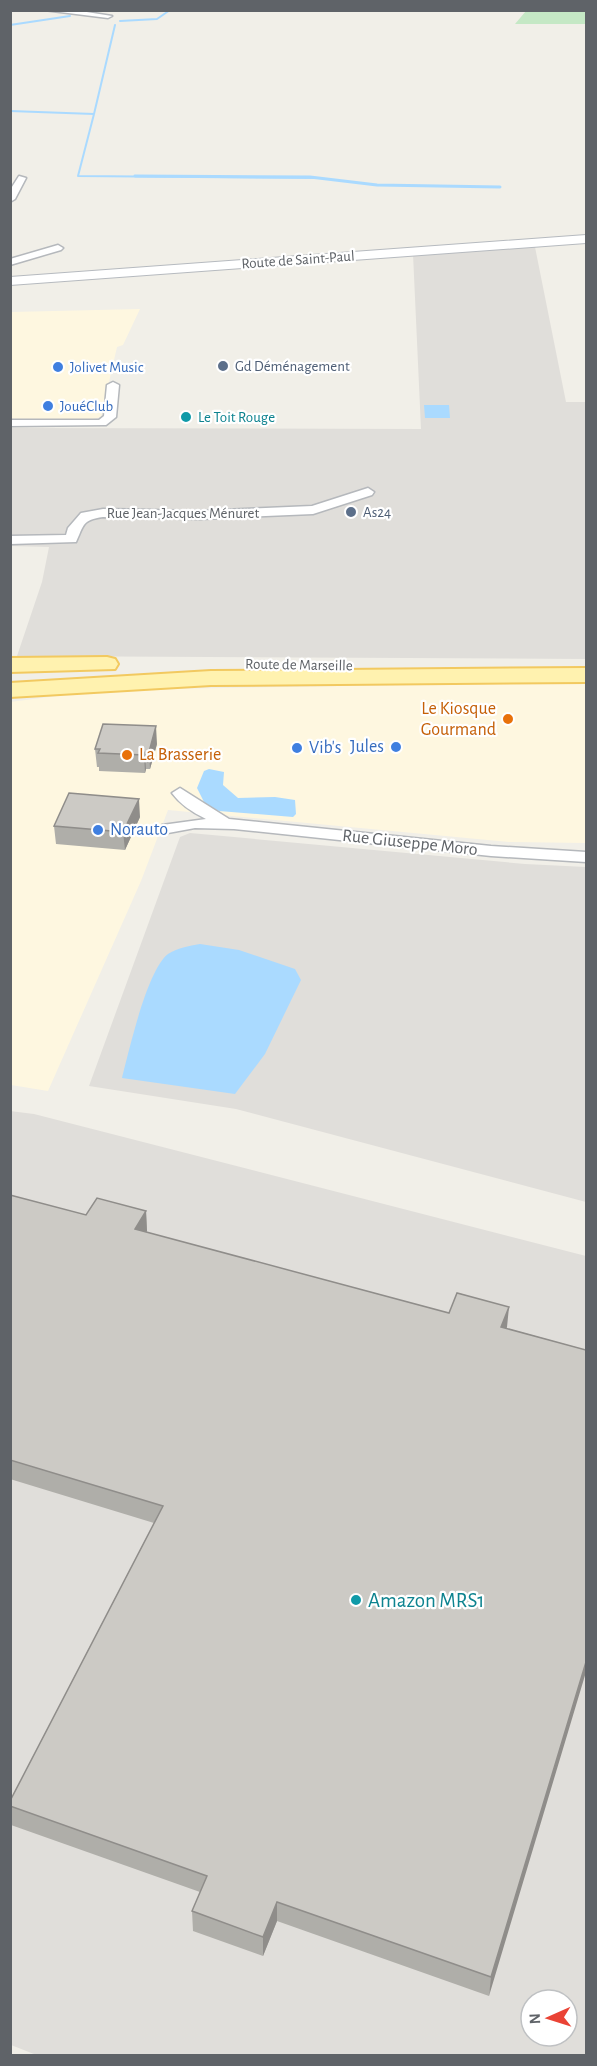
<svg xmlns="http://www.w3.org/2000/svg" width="597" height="2066" font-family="'Alegreya Sans',sans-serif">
<rect width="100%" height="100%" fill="#f1efe8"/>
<path fill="#fef7e0" d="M140,309L123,345L117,347L101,417L84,421L11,427V312Z
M586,682V843L509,842L168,810L141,881L48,1091L11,1085L10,702L104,690Z"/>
<path fill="#e0deda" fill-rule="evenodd" d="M535,247L566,402H586V659L17,656L42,582L49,547L11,546V428L421,429L413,254Z
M190,833L525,864L586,867V1202L236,1109L89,1086L180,837Z
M10,1111L34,1114L586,1256V2055L39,2056L11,2045ZM531,2000H567V2036H531Z"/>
<path fill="#c5e8c5" d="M526,11H586V24H515Z"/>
<path fill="#aadaff" d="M424,405H449L450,418H425Z
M209,769L224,772L223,785L238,798L275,797L295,800L296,814L293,817L219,811L205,804L197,788L204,771Z
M200,944L239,950L295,969L301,980L265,1054L235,1094L122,1078C129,1051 147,970 168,954C177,948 189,946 200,944Z"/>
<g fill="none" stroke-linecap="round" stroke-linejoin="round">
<path stroke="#aadaff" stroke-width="2" d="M120,21L157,19L170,10
M10,25L70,16
M10,111L94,114L78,176L316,178
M94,114L115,25"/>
<path stroke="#aadaff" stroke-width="3" d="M135,176L310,177L377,185L500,187"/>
<g stroke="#b5b8bc" stroke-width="3">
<path id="street" d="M44,10H74L112,16L108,18Z
M19,176L26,178L15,199L10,202V190Z
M58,245L63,248L61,250L10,265V259Z
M113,382L119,385L116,417L106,425L10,426V420H99L104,416L107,385Z
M368,488L374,492L372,495L313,514L200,519L103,517C82,520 84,525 76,542L10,544V536L66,535L68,528L81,513L103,509L200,511L312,506Z
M180,788L229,819L491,846L586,852V862L491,856L234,829L195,828L168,833L162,831L160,828L162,825L206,819C192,812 181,805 172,793Z"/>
</g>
<g stroke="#b6babf" stroke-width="2">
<path id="secondary" d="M586,235V243L10,285V277Z"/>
</g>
<g stroke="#f2c960" stroke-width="4">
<path id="primary" d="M107,657L115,659L118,664L115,669L10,672V658Z
M586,668V682L211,685L10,697V683L211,671Z"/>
</g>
<use href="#street" fill="#fff" fill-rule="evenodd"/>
<use href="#secondary" fill="#fff" fill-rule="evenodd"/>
<use href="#primary" fill="#fff2af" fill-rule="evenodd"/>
</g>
<path fill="#afaea9" d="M157,744L150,769H146L145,773L99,771V767H97L95,749Z
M140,817L125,850L56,844L54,826Z
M10,1195L86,1215L146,1211L147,1231L146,1232L449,1313L507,1327L506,1328L586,1350L489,1996L277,1921L263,1956L193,1931L192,1911L200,1892L11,1825L10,1801L154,1523L10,1479Z"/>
<path fill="#8f8d8a" d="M156,726L157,744L150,769L149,752Z
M145,752L146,769L145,773L144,755Z
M139,799L140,817L125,850L123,832Z
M146,1211L147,1231L136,1249L135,1229Z
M509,1307L507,1327L499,1347L501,1327Z
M586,1662V1672L489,1996L491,1977Z
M277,1902V1921L263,1956V1937Z"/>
<path fill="#cccac5" stroke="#8f8d8a" stroke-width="1.5" d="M103,724L156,726L149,752H145L144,755L98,753L100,749H95Z
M69,793L139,799L123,832L54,826Z
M10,1195L86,1215L97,1198L146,1211L135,1229L449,1313L457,1293L509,1307L501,1327L586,1350V1662L491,1977L277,1902L263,1937L192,1911L207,1876L10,1806V1801L163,1506L10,1460Z"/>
<g fill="#5c6f8a" stroke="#fff" stroke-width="2">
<circle cx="223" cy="366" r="6"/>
<circle cx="351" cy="512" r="6"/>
</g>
<g fill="#3f7fe0" stroke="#fff" stroke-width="2">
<circle cx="58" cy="367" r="6"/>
<circle cx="48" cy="406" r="6"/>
<circle cx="396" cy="747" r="6"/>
<circle cx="297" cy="748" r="6"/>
<circle cx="98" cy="830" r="6"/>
</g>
<g fill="#0f9aa8" stroke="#fff" stroke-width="2">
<circle cx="186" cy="417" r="6"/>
<circle cx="356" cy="1600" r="6"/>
</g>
<g fill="#e8710a" stroke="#fff" stroke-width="2">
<circle cx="508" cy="719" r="6"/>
<circle cx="127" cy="755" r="6"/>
</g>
<g text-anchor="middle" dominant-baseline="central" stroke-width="4.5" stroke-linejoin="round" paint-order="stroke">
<g font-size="15" fill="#5f6368" stroke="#fff">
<text transform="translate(298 260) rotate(-4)">Route de Saint-Paul</text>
<text x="183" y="513">Rue Jean-Jacques Ménuret</text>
<text transform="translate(299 665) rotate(1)">Route de Marseille</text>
</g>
<g font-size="15" fill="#4e5e75" stroke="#fff" text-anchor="start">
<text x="235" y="366">Gd Déménagement</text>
<text x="363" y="512">As24</text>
</g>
<g font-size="15" fill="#366cbe" stroke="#fff" text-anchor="start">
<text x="70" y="367">Jolivet Music</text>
<text x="60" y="406">JouéClub</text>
</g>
<g font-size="15" fill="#0d838f" stroke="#fff" text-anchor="start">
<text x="198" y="417">Le Toit Rouge</text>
</g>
<g font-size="18" fill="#c56008" stroke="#fff" text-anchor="end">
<text x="496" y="709">Le Kiosque<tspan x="496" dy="21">Gourmand</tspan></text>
<text x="139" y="755" text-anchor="start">La Brasserie</text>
</g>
<g font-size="18" fill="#366cbe" stroke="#fff" text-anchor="start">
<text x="384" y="747" text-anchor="end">Jules</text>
<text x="309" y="748">Vib's</text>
<text x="110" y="830">Norauto</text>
</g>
<g font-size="18" fill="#5f6368" stroke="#fff">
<text transform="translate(410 843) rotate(6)">Rue Giuseppe Moro</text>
</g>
<g font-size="21" fill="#0d838f" stroke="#fff" text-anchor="start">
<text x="368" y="1600">Amazon MRS1</text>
</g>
</g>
<rect width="597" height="2066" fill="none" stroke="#5f6368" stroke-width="24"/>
<g transform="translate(549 2018) rotate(267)"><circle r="28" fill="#ffffff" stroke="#bfc1c3" stroke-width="1.5"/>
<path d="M0-4.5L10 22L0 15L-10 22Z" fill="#ea4335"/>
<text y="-9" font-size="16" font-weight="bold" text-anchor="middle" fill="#5f6368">N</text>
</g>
</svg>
